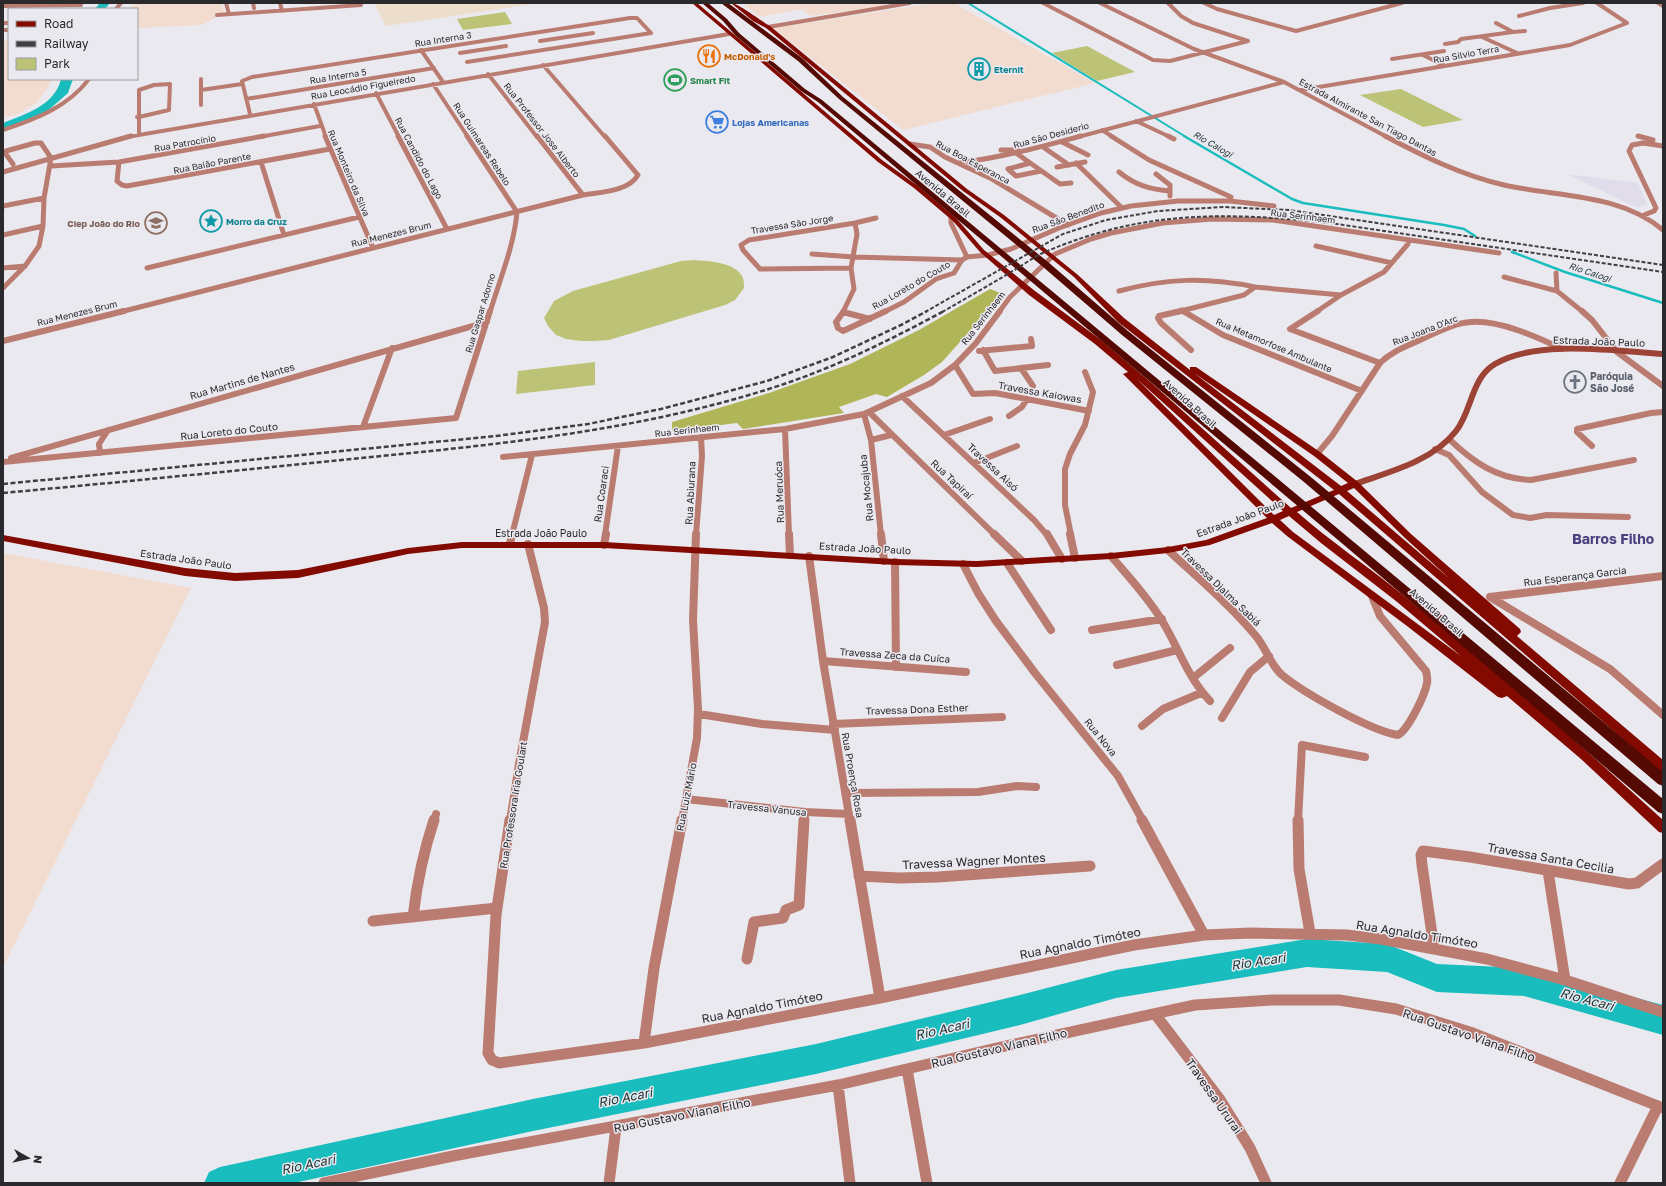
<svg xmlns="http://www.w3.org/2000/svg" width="1666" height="1186" font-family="'Golos Text',sans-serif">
<rect width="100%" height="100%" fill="#ebe9f0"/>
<path fill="#ecdecb" d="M374,3H540L386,26Z"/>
<path fill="#f2dccf" d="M133,3H222L224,13L202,25L137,28V9H130Z
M742,3H884L887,6L811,16L801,9L759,17Z
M935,3H954L1095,83L903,130L773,28Z
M9,40V79H52L48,88L36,103L18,114L3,118V41Z
M3,553L191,588L3,967Z"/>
<path fill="#e0dcea" d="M1567,174L1638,183L1647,205L1640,207L1631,205Z"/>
<path fill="#bdc376" d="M505,12L512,24L463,30L457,19Z
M1087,46L1135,72L1097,81L1052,53Z
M1401,89L1463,120L1423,127L1360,95Z
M694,260C708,261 734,262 742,276C744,279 744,285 744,288L735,300L725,305L609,340L594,341H581L566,339L556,335L548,326L544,318L554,301L573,291L681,261Z
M595,362V385L516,394L518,371Z"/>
<path fill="#b0b657" d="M990,289L1003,294L942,362L924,375L887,397L876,394L839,407L844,413L743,429L737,423L672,431V422L769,393L850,364L919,330Z"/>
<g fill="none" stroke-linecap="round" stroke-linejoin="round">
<path stroke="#19bdbd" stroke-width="2" d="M968,3L1186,137"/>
<path stroke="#19bdbd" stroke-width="2.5" d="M1184,136L1292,199L1303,203L1444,225L1464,229L1475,236
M1512,252L1565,272L1663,303"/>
<path fill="#19bdbd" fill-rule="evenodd" d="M100,3H110L105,9H95Z
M61,79H73L68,93L43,115L3,131V123C26,114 55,105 61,79Z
M1307,939L1387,944L1437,964L1524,968L1663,1005V1035L1524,996L1437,992L1387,972L1307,967L1116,998L1020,1025L816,1074L533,1131L294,1183H204L209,1172L220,1167L533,1099L816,1044L1020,995L1116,970Z"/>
<path stroke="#ba7c70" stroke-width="4" d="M226,3L229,14
M253,3L254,8
M280,3L282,11
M1043,3L1153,60L1170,61L1248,41L1193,23L1181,16L1168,3
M1100,3L1194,49L1284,82L1387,137
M1204,3L1217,9L1296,31L1402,3
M1658,3L1663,6
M3,6L81,5
M116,9L121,3
M217,15L361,5
M1519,16L1550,8L1583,3
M3,23H9
M3,30H9
M1513,32L1525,31
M1482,37L1517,53
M540,41L593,33
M1445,44L1458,42L1461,39L1513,32L1496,23
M421,50L443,82
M460,53L506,46
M1423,55L1445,66
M1392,59L1444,51
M467,62L651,33
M543,65L605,137
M488,74L537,137
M201,79V105
M170,84L169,110L139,117V90L154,85Z
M433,84L468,137
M201,90L242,84
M1301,90L1570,45L1627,23L1597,3
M376,93L399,137
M246,99L434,68
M314,104L326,137
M250,114L242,81L252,77L630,18H637L651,33
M137,117H139
M139,117V134
M1136,121L1170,137
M3,130C36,119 68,107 89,79
M1102,130L1113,137
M1638,136L1642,137
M127,137L729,34
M259,137L320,126
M1078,137L1284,82"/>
<path stroke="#ba7c70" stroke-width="5" d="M325,136L373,248
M398,136L447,229
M467,136L517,212C514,246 500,279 490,312
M537,136L583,195
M1111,136L1149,160L1231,197L1230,201
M1168,136L1174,139
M1385,136C1423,156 1461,175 1504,185C1557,197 1619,193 1663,230
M1638,136L1653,140
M1062,142L1088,155
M910,144L930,147L945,157L992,179L1068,225
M1043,147L1069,165
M1001,150H1018
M1016,153L1060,184L1071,183
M119,162L117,181L122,185L127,186L330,149
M261,162L284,235
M958,163C1000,158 1040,147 1081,136
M1030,163L1008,169L1016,176L1041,171
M1076,163L1122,208
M51,166L119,162L264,136
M1057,167L1085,162
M3,172L131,136
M1119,172C1135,185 1149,189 1169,191
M1156,174L1170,185V196
M3,206L44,198
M1644,215L1654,211L1656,208L1629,151L1632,145L1643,143L1663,146
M951,216V223L967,257
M3,235L43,226
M1316,246L1392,263
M812,254L854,257L962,260
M3,268L25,266
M147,268L359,217
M851,268L760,269L743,250L741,245L749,240L855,223L876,218
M1556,273L1557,291L1583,312
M1504,277L1557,291
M3,288L25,266L39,246L43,226L44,198L51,158L41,143H35L6,151L5,153L13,164
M1119,291C1167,278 1207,277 1255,287
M1182,310L1184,312
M120,312L583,195C600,192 628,192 638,175L605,136
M843,312L854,289L851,268L857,234L855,223
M884,312L904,302L936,279L954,273L962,260L967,257L988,255L1011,249L1059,228L1101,213L1131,206L1178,201H1230L1274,206
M999,312L1010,297L1055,254L1091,239L1111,233L1163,223L1212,219L1273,220L1499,253
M1177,312L1244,295L1255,287L1341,295L1384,272L1408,244
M1316,312L1341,295"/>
<path stroke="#ba7c70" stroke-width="6" d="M844,311L836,322L838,328L843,331L886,311
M1181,311L1159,316L1158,318L1161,323L1191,350
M1183,311L1223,335L1362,391
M1582,311L1592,320L1617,352L1663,386
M843,312L870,319
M1290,329L1380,363
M1290,329L1318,311
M3,341L124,311
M983,350L995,371L1048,365
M979,351L1032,346L1031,339
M955,365L973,394L995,393L1089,411
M1021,368L1033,386
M902,396L1034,520L1047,535
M869,412L995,535
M864,414L871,440L881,535
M1009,416L1022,407L1027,399
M363,427L392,348
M785,429L789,535
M944,435L990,419
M1449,439C1473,462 1497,479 1531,480L1634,460
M871,440L891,435
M1592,446L1577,432V429L1651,413L1663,412
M1435,449L1449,455L1482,492L1513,515L1530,518L1547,515L1628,517
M100,453L99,444L108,430
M1317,454L1332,436L1380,363C1392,351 1407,346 1422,339C1438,332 1454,323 1471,322C1500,320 1537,337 1562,349
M503,457L785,429L864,414L931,383L955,365L976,343L1000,311
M11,458L487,322
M3,462L456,418L490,311
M974,463L1017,446
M512,535L532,455
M605,535L618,446
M696,535L702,456L701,437
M1071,535L1065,505V469L1070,454L1085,425L1093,392L1085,372"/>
<path stroke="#ba7c70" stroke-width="8" d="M789,534L790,555
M881,534L884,561
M994,534L1022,561
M1047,534L1062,559
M1070,534L1075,558
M510,544L512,534
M604,545L606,534
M1168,550C1198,578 1229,604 1255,635C1266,647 1270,665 1282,675C1304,693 1371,731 1398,735C1408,730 1425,695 1427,683C1428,679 1427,675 1426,671L1380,616L1372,596
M809,556L823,661L850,821
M1111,556C1128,576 1147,596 1161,619C1178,646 1187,677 1210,701
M895,562L896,667
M1007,563L1051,630
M963,564L978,593L996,621L1035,673L1118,776L1143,821
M1490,597L1610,669L1663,715
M1490,597L1663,576
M1092,630L1162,619
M823,661L966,672
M1117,665L1177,650
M1193,678L1230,648
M699,714L762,724L835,730
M1222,718L1250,672L1269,656
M833,724L1002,717
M1142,726L1163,709L1201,693
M847,793L978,792L1017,786L1036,787
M686,799L805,812L849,814
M434,821L436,814
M510,821L519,764L545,622L544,608L528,544
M682,821L697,738L698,709L693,620L696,534
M804,821L805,812
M1298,821L1302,745L1365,757"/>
<path stroke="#ba7c70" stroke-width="11" d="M510,820L496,915L488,1053L492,1060L499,1063L644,1043L880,998L1134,945L1204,935L1251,933L1347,935L1381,939L1487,959L1565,980L1663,1012
M850,820L880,998
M1142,820L1204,935
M1298,820L1299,869L1310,933
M1548,871L1565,980
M859,876L899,878L938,877L1090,866
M413,917C417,882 423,853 434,820
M373,921L497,908
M1434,948L1422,865L1421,855L1423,851L1470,857L1629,884L1637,883L1663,864
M747,959L754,922L783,918L786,910L799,905L804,820
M1155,1014L1219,1098L1250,1148L1266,1183
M644,1043L654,968L682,820
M907,1069L927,1183
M838,1085L850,1183
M324,1183L453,1156L838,1085L1001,1047L1195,1005L1273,1000H1339L1396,1009L1473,1033L1658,1106
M609,1183L616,1127"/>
<path stroke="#ba7c70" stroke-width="4" d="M768,27L910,3"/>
<path stroke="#ba7c70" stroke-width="11" d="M1620,1183L1658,1106L1663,1108"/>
<path stroke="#9c4335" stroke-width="6" d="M1355,484C1389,472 1433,461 1456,431C1472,411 1471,378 1495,364C1538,339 1615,351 1663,354"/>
<path fill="#830a00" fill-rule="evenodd" d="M692,3H697L882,160L918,186L957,219L984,250L1035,291L1101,340L1155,386L1291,508L1334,490L1118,322L1074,277L1000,217L963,191L766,28L753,21L731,3C738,3 761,21 770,26L967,189L1004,215L1078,275L1124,318L1190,370V367H1196L1320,452L1358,482L1411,534L1520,629L1521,632L1517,636L1663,760V772L1659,770L1339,494L1297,512C1331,542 1369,567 1404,596C1493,668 1579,743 1663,820V833L1659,832L1581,759L1507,696L1502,698L1498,697L1407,626L1287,536L1272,523L1210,545L1168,553L1111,559L977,567L895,565L604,548H462L408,554L298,578L235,581L185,576L3,541V535L185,568L235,573L298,570L408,548L462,542H604L895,559L977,561L1111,553L1168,547L1206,540L1267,518L1123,374L1128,372L1095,344L1029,295L980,252L953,221L914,188L878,162ZM1194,373L1314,456L1348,483L1341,486ZM1137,379L1283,511L1274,515ZM1354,488L1405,538L1450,579L1347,491ZM1289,516L1321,543L1396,601L1461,656L1293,532L1280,520Z"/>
<path fill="#550903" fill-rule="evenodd" d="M702,3H708L727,19L739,33L805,89L822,100L1663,799V814L1658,812L1344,545L818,102L801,91L735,35L723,21Z
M721,3H728L802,58L843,97L1048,262L1128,331L1312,478L1663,772V786L1658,784L1304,482L1122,335L1042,266L839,99L798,61Z"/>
<path stroke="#403f42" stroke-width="2" stroke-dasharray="4 2" stroke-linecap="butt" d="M925,312L1063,234L1106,220L1158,211L1223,207L1289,210L1663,265
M942,312C965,299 988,286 1011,272C1022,266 1033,257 1045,252C1143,210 1226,212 1330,223L1663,272"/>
<path stroke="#403f42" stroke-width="2.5" stroke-dasharray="5 2.5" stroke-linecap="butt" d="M3,484L496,436L588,424L661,409L767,381L833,357L903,324L927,311
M3,493C122,482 242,470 361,458C503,444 645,430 781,385C838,366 892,339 944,311"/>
</g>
<defs>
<g id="restaurant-ring" transform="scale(1.15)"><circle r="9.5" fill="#ebe9f0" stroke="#e8710a" stroke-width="1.5"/><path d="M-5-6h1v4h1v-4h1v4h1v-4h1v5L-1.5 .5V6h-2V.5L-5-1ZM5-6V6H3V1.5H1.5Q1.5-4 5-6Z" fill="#e8710a"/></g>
<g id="building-ring" transform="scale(1.15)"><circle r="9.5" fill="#ebe9f0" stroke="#0f9aa8" stroke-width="1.5"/><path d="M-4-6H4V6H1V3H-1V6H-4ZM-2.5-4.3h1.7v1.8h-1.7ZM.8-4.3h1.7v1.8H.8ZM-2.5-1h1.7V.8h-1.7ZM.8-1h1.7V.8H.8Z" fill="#0f9aa8"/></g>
<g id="stadium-ring" transform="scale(1.15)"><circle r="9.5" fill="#ebe9f0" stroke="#2e9e5b" stroke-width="1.5"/><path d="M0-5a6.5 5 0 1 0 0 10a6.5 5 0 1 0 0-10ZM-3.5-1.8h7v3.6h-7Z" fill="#2e9e5b"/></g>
<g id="supermarket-ring" transform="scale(1.15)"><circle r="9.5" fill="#ebe9f0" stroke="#3f7fe0" stroke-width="1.5"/><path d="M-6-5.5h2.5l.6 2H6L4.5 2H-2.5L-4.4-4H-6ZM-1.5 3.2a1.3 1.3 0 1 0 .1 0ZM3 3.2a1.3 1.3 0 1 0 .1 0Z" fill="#3f7fe0"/></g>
<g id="sight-ring" transform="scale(1.15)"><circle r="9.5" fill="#ebe9f0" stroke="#0f9aa8" stroke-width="1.5"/><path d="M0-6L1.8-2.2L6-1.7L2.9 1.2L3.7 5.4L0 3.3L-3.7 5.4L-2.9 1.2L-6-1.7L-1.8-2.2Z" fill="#0f9aa8"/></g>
<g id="school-ring" transform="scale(1.15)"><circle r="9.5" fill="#ebe9f0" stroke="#8d6e63" stroke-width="1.5"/><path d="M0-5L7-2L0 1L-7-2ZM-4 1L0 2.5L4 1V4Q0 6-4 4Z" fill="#8d6e63"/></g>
<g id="church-ring" transform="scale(1.15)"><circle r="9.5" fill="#ebe9f0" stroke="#6b7280" stroke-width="1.5"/><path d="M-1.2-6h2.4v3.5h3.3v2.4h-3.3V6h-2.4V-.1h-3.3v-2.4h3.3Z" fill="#6b7280"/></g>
</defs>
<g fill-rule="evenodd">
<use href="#restaurant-ring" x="709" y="56"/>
<use href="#building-ring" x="979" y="69"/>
<use href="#stadium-ring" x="675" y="80"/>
<use href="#supermarket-ring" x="717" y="122"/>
<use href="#sight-ring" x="211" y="221"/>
<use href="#school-ring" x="156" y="223"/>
<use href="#church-ring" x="1575" y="382"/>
</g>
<g text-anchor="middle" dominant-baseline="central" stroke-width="3" stroke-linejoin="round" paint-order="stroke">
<g font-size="9" fill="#2a292c" stroke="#ebe9f0">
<text transform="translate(443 39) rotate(-9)">Rua Interna 3</text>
<text transform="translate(1466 54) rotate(-10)">Rua Silvio Terra</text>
<text transform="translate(338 76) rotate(-9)">Rua Interna 5</text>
<text transform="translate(363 87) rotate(-10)">Rua Leocádio Figueiredo</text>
<text transform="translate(1368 117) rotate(28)">Estrada Almirante San Tiago Dantas</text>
<text transform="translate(542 130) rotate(52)">Rua Professor Jose Alberto</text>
<text transform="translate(1051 135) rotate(-15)">Rua Sāo Desiderio</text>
<text transform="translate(185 143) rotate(-10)">Rua Patrocínio</text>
<text transform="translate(482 144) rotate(57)">Rua Guimareas Rebelo</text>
<text transform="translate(419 158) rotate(62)">Rua Candido do Lago</text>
<text transform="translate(973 162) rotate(28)">Rua Boa Esperanca</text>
<text transform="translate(212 163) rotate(-11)">Rua Baião Parente</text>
<text transform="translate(349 173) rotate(67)">Rua Monteiro da Silva</text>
<text transform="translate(1303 216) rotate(7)">Rua Serinhaem</text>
<text transform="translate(1068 217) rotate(-20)">Rua Sāo Benedito</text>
<text transform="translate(792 224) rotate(-9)">Travessa Sāo Jorge</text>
<text transform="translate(391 234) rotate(-14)">Rua Menezes Brum</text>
<text transform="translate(911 285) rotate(-30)">Rua Loreto do Couto</text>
<text transform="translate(77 313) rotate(-14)">Rua Menezes Brum</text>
<text transform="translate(480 313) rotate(-73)">Rua Gaspar Adorno</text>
<text transform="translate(983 318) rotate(-52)">Rua Serinhaem</text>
<text transform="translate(1425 330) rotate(-21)">Rua Joana D'Arc</text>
<text transform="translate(1274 345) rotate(23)">Rua Metamorfose Ambulante</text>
<text transform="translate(687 430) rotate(-6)">Rua Serinhaem</text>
</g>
<g font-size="9" font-weight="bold" fill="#c56008" stroke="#ebe9f0" text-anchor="start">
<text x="724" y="56">McDonald's</text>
</g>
<g font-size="9" font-weight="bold" fill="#0d838f" stroke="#ebe9f0" text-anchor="start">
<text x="994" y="69">Eternit</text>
<text x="226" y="221">Morro da Cruz</text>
</g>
<g font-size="9" font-weight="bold" fill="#27864d" stroke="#ebe9f0" text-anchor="start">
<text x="690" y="80">Smart Fit</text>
</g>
<g font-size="9" font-weight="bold" fill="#366cbe" stroke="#ebe9f0" text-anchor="start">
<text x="732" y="122">Lojas Americanas</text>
</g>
<g font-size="9" font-style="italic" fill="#203838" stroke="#ebe9f0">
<text transform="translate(1213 144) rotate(30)">Rio Calogi</text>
<text transform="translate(1590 272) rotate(18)">Rio Calogi</text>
</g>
<g font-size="9" font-weight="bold" fill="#785e54" stroke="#ebe9f0" text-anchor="end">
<text x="140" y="223">Ciep João do Rio</text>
</g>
<g font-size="10" fill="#2a292c" stroke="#ebe9f0">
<text transform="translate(943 193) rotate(40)">Avenida Brasil</text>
<text transform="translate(1599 341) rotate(2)">Estrada João Paulo</text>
<text transform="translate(242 381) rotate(-16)">Rua Martins de Nantes</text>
<text transform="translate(1040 392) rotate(10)">Travessa Kaiowas</text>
<text transform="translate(1190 403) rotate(42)">Avenida Brasil</text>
<text transform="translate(229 431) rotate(-6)">Rua Loreto do Couto</text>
<text transform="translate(993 467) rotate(43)">Travessa Aisó</text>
<text transform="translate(952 479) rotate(43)">Rua Tapiraí</text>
<text transform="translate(866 488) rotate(-96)">Rua Mocajuba</text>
<text transform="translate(779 492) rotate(-92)">Rua Meruóca</text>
<text transform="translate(690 493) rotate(-87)">Rua Abiurana</text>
<text transform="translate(601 494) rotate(-82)">Rua Coaraci</text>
<text transform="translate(1240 518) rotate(-20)">Estrada João Paulo</text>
<text x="541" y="533">Estrada João Paulo</text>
<text transform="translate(865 548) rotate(3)">Estrada João Paulo</text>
<text transform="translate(186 559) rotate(8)">Estrada João Paulo</text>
<text transform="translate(1575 576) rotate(-7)">Rua Esperança Garcia</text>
<text transform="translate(1221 587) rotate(44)">Travessa Djalma Sabiá</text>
<text transform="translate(1437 612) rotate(41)">Avenida Brasil</text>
<text transform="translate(895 655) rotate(4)">Travessa Zeca da Cuíca</text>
<text transform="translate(917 709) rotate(-2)">Travessa Dona Esther</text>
<text transform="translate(1101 737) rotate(51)">Rua Nova</text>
<text transform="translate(853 775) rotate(80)">Rua Proença Rosa</text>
<text transform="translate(686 797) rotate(-79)">Rua Luiz Mário</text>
<text transform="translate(513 805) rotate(-81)">Rua Professora Iria Goulart</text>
<text transform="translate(767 808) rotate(6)">Travessa Vanusa</text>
</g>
<g font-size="10" font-weight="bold" fill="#5b616d" stroke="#ebe9f0" text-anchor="start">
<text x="1590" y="376">Paróquia<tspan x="1590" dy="12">São José</tspan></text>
</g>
<g font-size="12" fill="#2a292c" stroke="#ebe9f0">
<text transform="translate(1551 858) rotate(10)">Travessa Santa Cecilia</text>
<text transform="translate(974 861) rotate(-3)">Travessa Wagner Montes</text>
<text transform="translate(1417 934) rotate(9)">Rua Agnaldo Timóteo</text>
<text transform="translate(1080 943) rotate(-11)">Rua Agnaldo Timóteo</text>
<text transform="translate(762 1007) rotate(-11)">Rua Agnaldo Timóteo</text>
<text transform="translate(1469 1035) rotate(19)">Rua Gustavo Viana Filho</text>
<text transform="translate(999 1048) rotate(-13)">Rua Gustavo Viana Filho</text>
<text transform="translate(1214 1096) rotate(55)">Travessa Ururai</text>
<text transform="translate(682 1115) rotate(-11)">Rua Gustavo Viana Filho</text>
</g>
<g font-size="13" font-style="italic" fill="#203838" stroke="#ebe9f0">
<text transform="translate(1258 961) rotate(-9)">Rio Acari</text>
<text transform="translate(1587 999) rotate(15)">Rio Acari</text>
<text transform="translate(942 1029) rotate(-13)">Rio Acari</text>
<text transform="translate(625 1097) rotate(-11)">Rio Acari</text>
<text transform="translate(308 1164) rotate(-12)">Rio Acari</text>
</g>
<g font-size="14" font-weight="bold" fill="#4a417f" stroke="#ebe9f0">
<text x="1613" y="538">Barros Filho</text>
</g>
</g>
<rect width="1666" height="1186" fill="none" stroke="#2a292c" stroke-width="8"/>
<rect x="8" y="8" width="130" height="72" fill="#ebe9f0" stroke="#9e9ca2"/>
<rect x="16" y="21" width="20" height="6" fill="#830a00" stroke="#9e9ca2"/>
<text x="44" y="28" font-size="12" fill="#2a292c">Road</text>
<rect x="16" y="41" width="20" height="6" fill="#403f42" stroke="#9e9ca2"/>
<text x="44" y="48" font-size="12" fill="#2a292c">Railway</text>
<rect x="16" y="58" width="20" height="12" fill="#bdc376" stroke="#9e9ca2"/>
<text x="44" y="68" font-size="12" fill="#2a292c">Park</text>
<g transform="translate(28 1158) rotate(98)" stroke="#ebe9f0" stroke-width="3" paint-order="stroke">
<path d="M0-3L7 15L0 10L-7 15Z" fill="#2a292c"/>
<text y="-6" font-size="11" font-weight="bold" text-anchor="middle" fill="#2a292c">N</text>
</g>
</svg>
